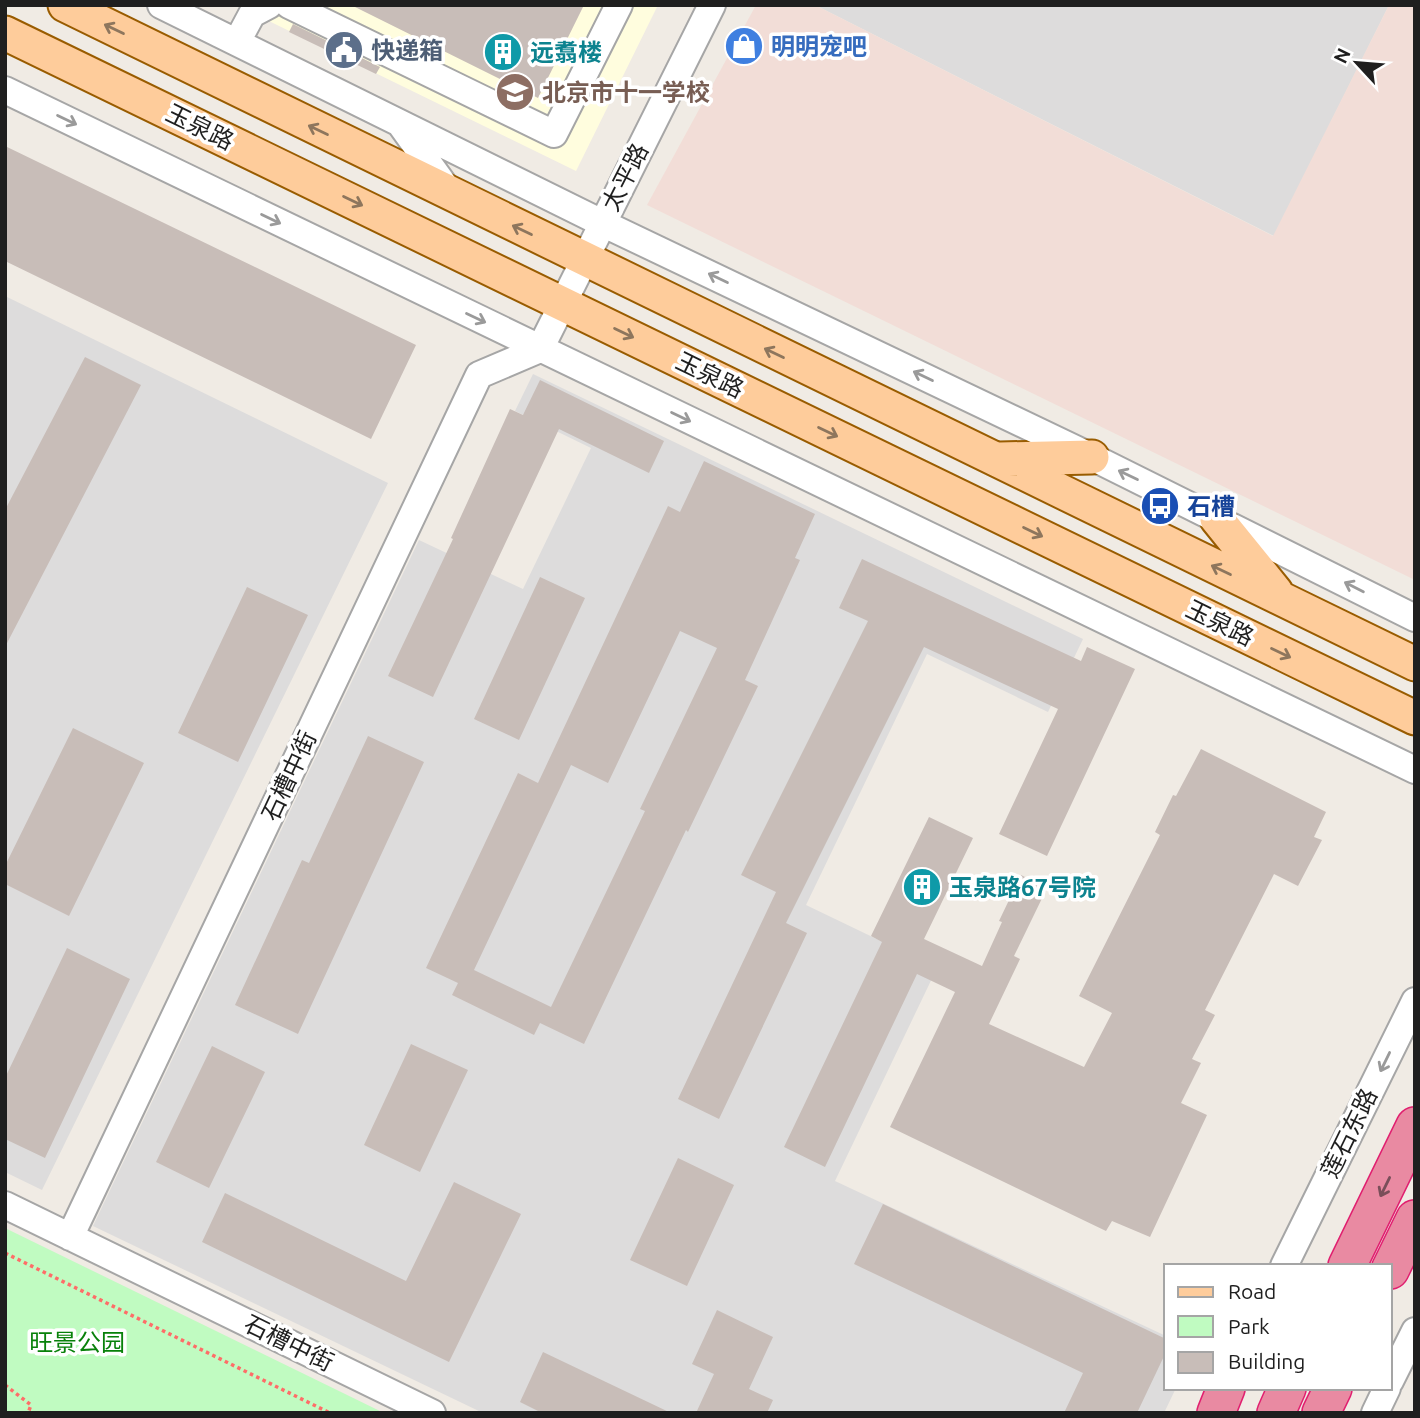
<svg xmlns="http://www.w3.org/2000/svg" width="1420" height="1418" font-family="Ubuntu,'Noto Sans SC',sans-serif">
<rect width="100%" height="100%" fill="#f0ebe4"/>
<path fill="#dddcdc" d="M815,5H1389L1274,236Z
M5,296L388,483L42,1190L5,1172Z
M533,374L1083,639L1048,712L927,654L806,905L937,968L835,1181L1166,1336V1388H1176L1164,1413H483L93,1226L419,540L523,589L591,448L515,411Z"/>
<path fill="#fffdde" d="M236,5H658L576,171Z"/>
<path fill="#f2ddd7" d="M756,5H815L1273,236L1389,5H1415V580L647,205Z"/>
<path fill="#c0fbc1" d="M5,1228L384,1413H5Z"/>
<path fill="#c8bdb8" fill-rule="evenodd" d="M351,5H584L538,98Z
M293,24L380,67L376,74L289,32Z
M5,146L416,345L371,439L5,261Z
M85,357L141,385L5,647V510Z
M540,380L664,441L649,473L559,429L433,697L388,676L453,539L451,538L510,409L523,415Z
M704,461L815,514L795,558L800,560L745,680L758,686L688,832L686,830L584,1044L540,1023L534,1035L452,995L458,983L426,968L518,773L538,783L668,506L680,512ZM680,631L717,648L640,809L645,811L551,1007L474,970L571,765L608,783Z
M862,559L1081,661L1087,647L1135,669L1047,856L999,834L1058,709L924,647L786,923L807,933L719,1119L678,1099L776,892L741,875L868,621L839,608Z
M540,577L585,598L519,740L474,719Z
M247,587L308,615L238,762L178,733Z
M73,728L144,763L69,916L5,884V866Z
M368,736L424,762L298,1034L235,1005L302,860L309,863Z
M1201,749L1326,812L1314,837L1322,840L1298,886L1274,874L1205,1010L1215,1015L1192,1059L1201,1063L1181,1103L1207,1115L1150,1237L1112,1221L1106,1231L890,1127L955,992L917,974L825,1167L784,1147L882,942L871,936L929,817L973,838L924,939L982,966L1002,922L999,921L1021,875L1047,888L1014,956L1020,959L989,1024L1084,1067L1112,1013L1079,996L1160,835L1155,832L1173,795L1176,796Z
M67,948L130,979L45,1158L5,1139V1078Z
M411,1044L468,1070L420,1172L364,1145Z
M212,1046L265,1072L209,1188L156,1162Z
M678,1158L734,1185L687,1286L630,1260Z
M454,1182L521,1214L449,1362L202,1242L225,1193L406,1281Z
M883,1204L1166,1339V1352L1137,1413H1064L1083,1373L854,1264Z
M717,1310L773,1337L749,1389L773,1400L767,1413H696L714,1374L692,1364Z
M543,1352L671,1413H542L520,1402Z"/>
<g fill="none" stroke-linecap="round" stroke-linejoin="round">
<g stroke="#a6a6a6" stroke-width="30">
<path id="minor" d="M161,5L602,223L1092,457L1415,618
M289,5L554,134L619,5
M237,42L252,14L269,5
M5,90L1415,770
M401,125L450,193
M5,1205L432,1413
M70,1237L479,375L540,349L712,5
M1284,1266L1415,1001
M1390,1381L1415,1331
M1375,1413L1387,1388"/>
</g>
<g stroke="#995c00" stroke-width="37">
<path id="major" d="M65,5L1415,664
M5,33L1415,718
M1000,459L1092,457
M1217,519L1276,592"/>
</g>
<g stroke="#e01f6f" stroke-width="40">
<path id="highway" d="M1347,1266L1415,1126
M1390,1270L1415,1219
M1216,1413L1226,1388
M1276,1413L1287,1388
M1321,1413L1333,1388"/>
</g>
<path stroke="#fe6d68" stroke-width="3.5" stroke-dasharray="3.5 3.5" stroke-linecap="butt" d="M5,1253L330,1413
M5,1385L31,1405L28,1413"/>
<use href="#minor" stroke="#fff" stroke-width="26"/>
<use href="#major" stroke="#fecc9b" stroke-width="33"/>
<use href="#highway" stroke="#e98aa2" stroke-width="37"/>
</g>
<defs><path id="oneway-shaft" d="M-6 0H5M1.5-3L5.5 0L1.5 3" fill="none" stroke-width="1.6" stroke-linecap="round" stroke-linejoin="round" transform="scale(1.75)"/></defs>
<g stroke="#8e765d">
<use href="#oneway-shaft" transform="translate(114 29) rotate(-154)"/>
<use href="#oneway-shaft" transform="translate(318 130) rotate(-154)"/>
<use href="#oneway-shaft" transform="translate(353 201) rotate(26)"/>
<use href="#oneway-shaft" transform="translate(522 230) rotate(-154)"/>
<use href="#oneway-shaft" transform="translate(624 333) rotate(26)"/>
<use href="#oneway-shaft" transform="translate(774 353) rotate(-154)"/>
<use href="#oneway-shaft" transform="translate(828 432) rotate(26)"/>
<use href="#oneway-shaft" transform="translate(1033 532) rotate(26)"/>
<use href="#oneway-shaft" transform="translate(1221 570) rotate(-154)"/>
<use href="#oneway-shaft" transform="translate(1281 653) rotate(26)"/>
</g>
<g stroke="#9a9a9a">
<use href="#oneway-shaft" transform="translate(67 120) rotate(26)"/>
<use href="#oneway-shaft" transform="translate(271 219) rotate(26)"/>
<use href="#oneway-shaft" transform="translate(718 278) rotate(-154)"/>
<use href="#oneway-shaft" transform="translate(476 318) rotate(25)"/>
<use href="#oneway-shaft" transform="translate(923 376) rotate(-154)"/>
<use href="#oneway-shaft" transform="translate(681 417) rotate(26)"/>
<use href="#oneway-shaft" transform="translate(1128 475) rotate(-154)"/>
<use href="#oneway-shaft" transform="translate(1354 587) rotate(-153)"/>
<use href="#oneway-shaft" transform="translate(1385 1062) rotate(116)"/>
</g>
<use stroke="#7a4f5a" href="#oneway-shaft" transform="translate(1385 1187) rotate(116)"/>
<defs>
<g id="shop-disc" transform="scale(2.0125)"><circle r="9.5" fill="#3f7fe0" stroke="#fff"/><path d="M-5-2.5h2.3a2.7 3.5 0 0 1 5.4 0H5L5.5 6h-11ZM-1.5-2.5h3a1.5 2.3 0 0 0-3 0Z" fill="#fff"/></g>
<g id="civic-disc" transform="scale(2.0125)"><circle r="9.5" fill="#5c6f8a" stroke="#fff"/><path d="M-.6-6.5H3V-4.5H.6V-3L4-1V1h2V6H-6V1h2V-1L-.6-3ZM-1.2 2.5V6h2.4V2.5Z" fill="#fff"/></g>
<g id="building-disc" transform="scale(2.0125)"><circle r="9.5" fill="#0f9aa8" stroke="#fff"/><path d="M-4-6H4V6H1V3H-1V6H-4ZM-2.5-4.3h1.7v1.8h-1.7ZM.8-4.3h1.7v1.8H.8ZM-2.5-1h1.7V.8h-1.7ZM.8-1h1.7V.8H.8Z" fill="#fff"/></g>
<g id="school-disc" transform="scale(2.0125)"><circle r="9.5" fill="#8d6e63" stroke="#fff"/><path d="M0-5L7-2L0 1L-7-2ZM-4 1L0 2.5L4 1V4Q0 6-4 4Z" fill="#fff"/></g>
<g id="bus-disc" transform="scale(2.0125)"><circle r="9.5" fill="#1a4fb4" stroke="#fff"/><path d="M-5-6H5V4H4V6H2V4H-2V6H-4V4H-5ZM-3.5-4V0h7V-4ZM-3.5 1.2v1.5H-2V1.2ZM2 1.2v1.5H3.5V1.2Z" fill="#fff"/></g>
</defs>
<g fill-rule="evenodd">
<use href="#shop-disc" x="744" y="46"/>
<use href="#civic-disc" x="344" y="50"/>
<use href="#building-disc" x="503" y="52"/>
<use href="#school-disc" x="515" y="92"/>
<use href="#bus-disc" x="1160" y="506"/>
<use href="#building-disc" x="922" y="887"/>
</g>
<g text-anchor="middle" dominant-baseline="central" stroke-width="7" stroke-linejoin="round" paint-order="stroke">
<g font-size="24" font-weight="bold" fill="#366cbe" stroke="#fff" text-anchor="start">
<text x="771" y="46">明明宠吧</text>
</g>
<g font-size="24" font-weight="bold" fill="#4e5e75" stroke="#fff" text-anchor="start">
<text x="371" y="50">快递箱</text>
</g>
<g font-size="24" font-weight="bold" fill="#0d838f" stroke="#fff" text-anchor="start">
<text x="530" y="52">远翥楼</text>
<text x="949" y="887">玉泉路67号院</text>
</g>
<g font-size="24" font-weight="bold" fill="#785e54" stroke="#fff" text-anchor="start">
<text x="542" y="92">北京市十一学校</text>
</g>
<g font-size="24" fill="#1f1f1f" stroke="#fff">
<text transform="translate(200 127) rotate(26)">玉泉路</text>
<text transform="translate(625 177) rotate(-63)">太平路</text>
<text transform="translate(710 375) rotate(26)">玉泉路</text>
<text transform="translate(1220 623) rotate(26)">玉泉路</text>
<text transform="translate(289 776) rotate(-65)">石槽中街</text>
<text transform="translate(1349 1133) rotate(-64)">莲石东路</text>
<text transform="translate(289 1343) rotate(26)">石槽中街</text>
</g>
<g font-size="24" font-weight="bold" fill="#164399" stroke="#fff" text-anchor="start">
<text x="1187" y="506">石槽</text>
</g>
<g font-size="24" fill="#08810a" stroke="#fff">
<text x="77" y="1342">旺景公园</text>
</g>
</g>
<rect width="1420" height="1418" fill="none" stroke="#1f1f1f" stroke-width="14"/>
<rect x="1164" y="1264" width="228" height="126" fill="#ffffff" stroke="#a5a5a5" stroke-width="2"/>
<rect x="1178" y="1287" width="35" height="10" fill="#fecc9b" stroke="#a5a5a5" stroke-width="2"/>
<text x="1228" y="1299" font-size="21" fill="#1f1f1f">Road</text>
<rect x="1178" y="1316" width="35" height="21" fill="#c0fbc1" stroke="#a5a5a5" stroke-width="2"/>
<text x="1228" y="1334" font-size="21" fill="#1f1f1f">Park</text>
<rect x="1178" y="1352" width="35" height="21" fill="#c8bdb8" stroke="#a5a5a5" stroke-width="2"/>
<text x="1228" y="1369" font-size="21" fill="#1f1f1f">Building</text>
<g transform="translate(1357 63) rotate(296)" stroke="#ffffff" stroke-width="5" paint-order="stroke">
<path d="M0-5L12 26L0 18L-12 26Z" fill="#1f1f1f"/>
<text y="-10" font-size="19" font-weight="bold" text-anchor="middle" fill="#1f1f1f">N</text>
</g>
</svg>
